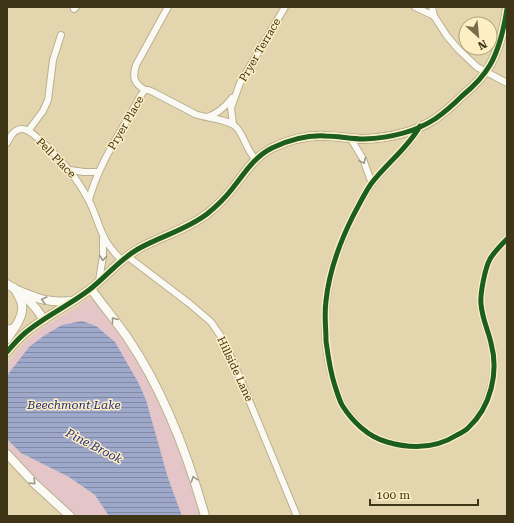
<svg xmlns="http://www.w3.org/2000/svg" width="514" height="523" font-family="'Roboto Serif',serif">
<defs>
<pattern id="water-rules" width="6" height="5" patternUnits="userSpaceOnUse"><rect width="6" height="5" fill="#9ea8ca"/><path d="M0 2.5h6" fill="none" stroke="#828aa3"/></pattern>
</defs>
<rect width="100%" height="100%" fill="#e3d6ae"/>
<path fill="#e4c6c8" d="M87,299L94,300L123,337L164,408L180,447L202,516H182L168,478L146,400L128,364L29,347L7,377V366L14,354L24,343L42,328L79,306Z
M7,439L21,453L69,477L95,495L109,516H75L25,470L7,450Z"/>
<path fill="url(#water-rules)" d="M82,321L96,326L115,342L138,382L146,400L168,478L182,516H109L95,495L69,477L21,453L7,439V377L9,373L29,347L45,335L62,325Z"/>
<g fill="none" stroke-linecap="round" stroke-linejoin="round">
<g stroke="#bab090" stroke-width="8">
<path id="minor" d="M415,7L434,16
M432,7L434,16L447,36L458,49L477,67L507,83
M74,9L76,7
M145,90C134,83 132,78 136,65L168,7
M207,117C218,114 225,107 232,98
M233,124L231,108L240,83L285,7
M420,126C408,149 386,164 371,185C360,200 352,217 345,234C341,244 337,253 334,262C332,267 331,273 330,278C323,313 323,352 335,386C337,391 338,397 341,402C342,406 345,409 348,413C358,426 371,438 387,442C411,449 435,449 457,435C461,433 465,431 468,428C490,407 499,372 491,343C488,330 482,318 481,304C480,293 485,268 490,259C494,252 501,245 507,239
M28,131L43,111L48,100L53,60L61,35
M351,139L363,159L372,184
M7,143C10,137 14,129 22,129C29,129 35,136 40,140C59,157 76,176 88,199C95,211 98,226 105,239C109,247 115,253 121,260
M70,170L84,172H99
M89,200C99,162 123,129 141,95L145,90H148L153,92L195,114C207,119 227,118 236,127C241,132 244,140 247,146C249,151 252,155 255,159
M127,256L190,304L211,322L222,338L232,359L297,516
M99,281L103,256V238
M7,329L15,327"/>
</g>
<g stroke="#bab090" stroke-width="10">
<path id="tertiary" d="M7,284C24,294 33,303 44,320
M91,289C103,306 117,322 129,340C164,392 188,456 205,516
M17,290C39,299 47,303 72,301
M7,339C13,330 24,317 22,305C21,299 17,293 14,288
M7,352C12,346 18,339 25,333C44,317 68,306 89,290C106,277 119,260 138,249C161,236 186,230 207,214C217,206 225,198 232,189C245,173 254,157 272,148C289,140 307,135 325,136C338,136 351,139 364,139C388,138 415,132 435,119C445,112 454,104 462,96C473,87 483,77 490,65C500,48 504,28 507,9
M7,454L35,484L70,516"/>
</g>
<use href="#minor" stroke="#fbf9f3" stroke-width="6"/>
<use href="#tertiary" stroke="#fbf9f3" stroke-width="8"/>
<g stroke="#fdeec4" stroke-width="8">
<path id="cycleway" d="M420,126C408,148 386,164 371,184C364,194 359,205 353,216C340,242 329,271 326,301C324,314 326,327 326,341C328,356 330,371 335,386C337,392 339,399 342,405C352,421 368,437 387,442C411,449 435,449 457,435C461,433 465,431 468,428C491,407 499,372 491,343C488,330 482,318 481,304C480,294 485,268 490,259C494,252 501,245 507,239
M7,352C12,346 18,339 25,333C44,317 68,306 89,290C106,277 119,260 138,249C161,236 186,230 207,214C217,206 225,198 232,189C245,173 254,157 272,148C289,140 307,135 325,136C338,136 351,139 364,139C388,138 415,132 435,119C445,112 454,104 462,96C473,87 483,77 490,65C500,48 504,28 507,9"/>
</g>
<use href="#cycleway" stroke="#1b5e20" stroke-width="5"/>
</g>
<defs><path id="oneway-chevron" d="M-2-3.5L2.5 0L-2 3.5" fill="none" stroke-width="1.6" stroke-linecap="round" stroke-linejoin="round"/></defs>
<g stroke="#9c9684">
<use href="#oneway-chevron" transform="translate(363 161) rotate(66)"/>
<use href="#oneway-chevron" transform="translate(103 258) rotate(95)"/>
<use href="#oneway-chevron" transform="translate(44 300) rotate(-166)"/>
<use href="#oneway-chevron" transform="translate(114 320) rotate(-127)"/>
<use href="#oneway-chevron" transform="translate(194 479) rotate(-108)"/>
<use href="#oneway-chevron" transform="translate(33 482) rotate(46)"/>
</g>
<g text-anchor="middle" dominant-baseline="central" stroke-width="3" stroke-linejoin="round" paint-order="stroke">
<g font-size="11" fill="#3e3416" stroke="#fdeec4">
<text transform="translate(260 50) rotate(-60)">Pryer Terrace</text>
<text transform="translate(126 123) rotate(-60)">Pryer Place</text>
<text transform="translate(56 158) rotate(46)">Pell Place</text>
<text transform="translate(235 369) rotate(65)">Hillside Lane</text>
</g>
<g font-size="12" font-style="italic" fill="#232f7c" stroke="#fdeec4">
<text x="74" y="405">Beechmont Lake</text>
<text transform="translate(94 446) rotate(27)">Pine Brook</text>
</g>
</g>
<rect width="514" height="523" fill="none" stroke="#3e3416" stroke-width="16"/>
<g transform="translate(478 36) rotate(153)"><circle r="19" fill="#fdeec4" stroke="#b1a47e"/>
<path d="M0-3L7 15L0 10L-7 15Z" fill="#786d4b"/>
<text y="-6" font-size="11" font-weight="bold" text-anchor="middle" fill="#3e3416">N</text>
</g>
<path d="M370 499v6h108v-6" fill="none" stroke="#3e3416" stroke-width="2"/>
<text x="376" y="499" font-size="12" fill="#3e3416" stroke="#fdeec4" stroke-width="3" paint-order="stroke">100 m</text>
</svg>
